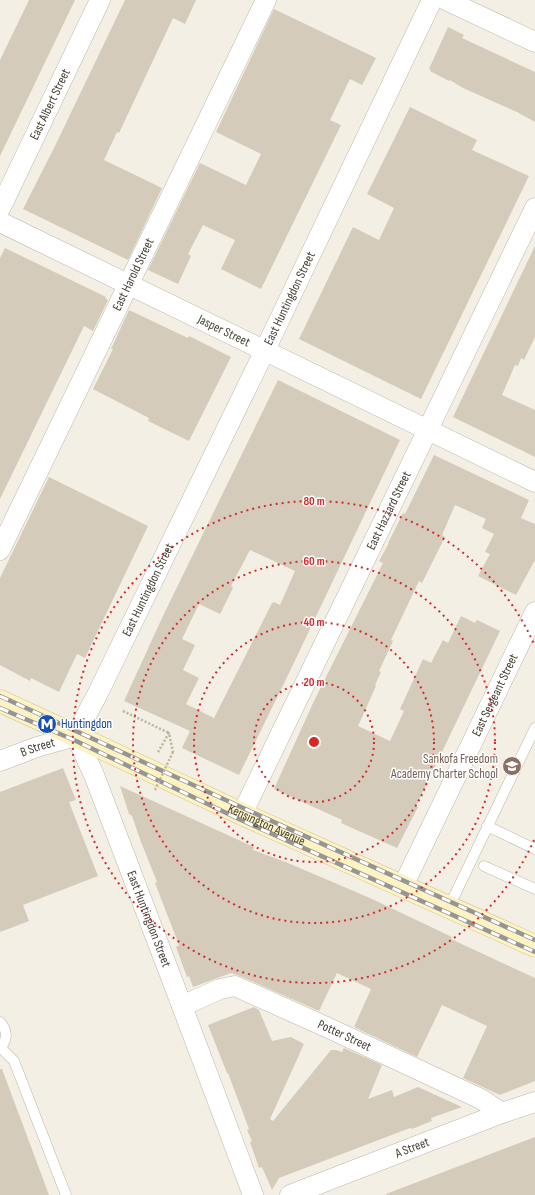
<svg xmlns="http://www.w3.org/2000/svg" width="535" height="1195" font-family="'Sofia Sans Condensed',sans-serif">
<rect width="100%" height="100%" fill="#f3efe5"/>
<path fill="#d5cbbb" fill-rule="evenodd" d="M29,0H75L0,156V60Z
M125,0H196L185,24L173,18L119,133L117,132L104,160L162,188L128,260L23,209L55,146Z
M274,9L376,58L362,85L350,79L330,120L341,125L261,289L221,269L235,240L203,225L188,254L191,256L178,284L148,270L200,163L246,185L261,154L216,132Z
M448,27L464,35L462,38L535,72V122L517,112L463,88L450,80L449,81L430,71L431,70L429,69Z
M410,107L477,140L472,150L529,176L421,399L299,339L353,227L379,240L394,208L367,194Z
M535,246V337L524,360L521,358L518,366L515,365L502,395L535,410V457L453,417Z
M5,248L106,297L105,298L108,300L93,331L84,326L0,499V258Z
M129,310L188,338L189,336L231,357L189,441L148,421L149,418L93,389L113,349H111Z
M278,380L400,440L290,671L239,775L182,748L190,731L124,701L162,618ZM250,550L295,571L280,605L274,602L273,603H272L214,718L186,704L199,678L183,670L195,645L182,639L199,604L220,614L233,588L231,586Z
M434,455L529,500L521,518L535,524V560L516,595L478,576L490,554L485,552L494,534L482,528L486,519L455,505L442,535L445,537L422,583L419,581L391,640L393,641L379,671L381,672L375,685L376,686L358,726L390,741L404,711L400,709L423,659L431,663L443,640L448,643L461,616L475,623L477,620L500,631L416,806L418,807L397,848L341,823L342,820L274,789L314,701L383,563L379,561L389,543H388L403,513L405,514Z
M49,477L148,526L85,658L77,654L59,692L31,678L30,681L0,665V578Z
M63,768L76,800L69,802L98,876L23,905L29,921L0,932V792Z
M120,786L254,847L253,850L288,863L370,898L452,937L451,939L535,978V1081L500,1095L463,1078L487,1026L442,1005L417,1057L354,1027L371,989L337,973L319,1011L240,976L231,973L193,987L189,976L187,977L184,969L176,947L179,945L155,883L157,882L141,842L132,816L129,814Z
M254,1007L259,1010L272,1041L291,1037L304,1044L270,1119L273,1121L331,1050H336L342,1052L344,1048L382,1065L368,1099L392,1090L394,1097L418,1087L462,1107L431,1118L432,1121L412,1129L410,1128L279,1178L272,1190L262,1167L259,1168L250,1142L252,1141L247,1130L249,1129L228,1073H227L208,1025Z
M0,1069H2L49,1195H0Z
M535,1137V1195H387L386,1194Z"/>
<g fill="none" stroke-linecap="round" stroke-linejoin="round">
<g stroke="#beb7a8" stroke-width="11">
<path id="lane" d="M487,826L535,849
M484,866L535,889
M449,907L535,728
M0,1022C8,1031 8,1039 0,1049
M1,1048L14,1061L66,1195"/>
</g>
<g stroke="#beb7a8" stroke-width="21">
<g id="street">
<path d="M446,0L535,42"/>
<path id="s1" d="M0,209L100,0"/>
<path id="s2" d="M0,222L535,482"/>
<path id="s3" d="M0,550L266,0"/>
<path id="s4" d="M76,736L89,710L98,693L265,350L432,0"/>
<path id="s5" d="M76,736L94,775L182,1006L253,1195"/>
<path id="s6" d="M0,761L37,747L76,736"/>
<path id="s7" d="M242,814L535,208"/>
<path id="s8" d="M403,886L535,612"/>
<path id="s9" d="M182,1006L220,989L235,986L335,1031L481,1099L502,1113"/>
<path id="s10" d="M290,1195L502,1113L535,1102"/>
</g>
</g>
<g stroke="#d3c495" stroke-width="23">
<g id="secondary">
<path id="s11" d="M0,701L76,736L242,814L535,946"/>
</g>
</g>
<path stroke="#c0b399" stroke-width="2.5" stroke-dasharray="2 2" stroke-linecap="butt" d="M123,711L169,733
M158,752L169,733L173,752"/>
<use href="#lane" stroke="#fff" stroke-width="10"/>
<use href="#street" stroke="#fff" stroke-width="20"/>
<use href="#secondary" stroke="#fff2c3" stroke-width="22"/>
<g stroke="#959595" stroke-width="4.5">
<path id="rail" d="M0,696L243,808L535,940
M0,708L74,740L241,820L535,952"/>
</g>
<use href="#rail" stroke="#fff" stroke-width="3" stroke-dasharray="9" stroke-linecap="butt"/>
<path stroke="#c0b399" stroke-width="2.5" stroke-dasharray="2 2" stroke-linecap="butt" d="M155,790L173,752"/>
</g>
<g fill="none" stroke="#d62828" stroke-width="2" stroke-dasharray="2 4">
<circle cx="314" cy="742" r="60"/>
<circle cx="314" cy="742" r="120"/>
<circle cx="314" cy="742" r="181"/>
<path d="M534 840A241 241 0 1 1 534 644"/>
</g>
<defs>
<g id="metro-disc" transform="scale(1)"><circle r="9.5" fill="#1a4fb4" stroke="#fff"/><path d="M-5.5 5V-5H-3L0 0L3-5H5.5V5H3V-.5L0 4L-3-.5V5Z" fill="#fff"/></g>
<g id="school-disc" transform="scale(1)"><circle r="9.5" fill="#8d6e63" stroke="#fff"/><path d="M0-5L7-2L0 1L-7-2ZM-4 1L0 2.5L4 1V4Q0 6-4 4Z" fill="#fff"/></g>
</defs>
<g fill-rule="evenodd">
<use href="#metro-disc" x="47" y="724"/>
<use href="#school-disc" x="512" y="766"/>
</g>
<g text-anchor="middle" dominant-baseline="central" stroke-width="3" stroke-linejoin="round" paint-order="stroke">
<g font-size="13" fill="#453f35" stroke="#fff">
<text stroke="none"><textPath href="#s1" startOffset="116">East Albert Street</textPath></text>
<text stroke="none"><textPath href="#s3" startOffset="306">East Harold Street</textPath></text>
<text stroke="none"><textPath href="#s4" startOffset="487">East Huntingdon Street</textPath></text>
<text stroke="none"><textPath href="#s2" startOffset="249">Jasper Street</textPath></text>
<text stroke="none"><textPath href="#s7" startOffset="337">East Hazzard Street</textPath></text>
<text stroke="none"><textPath href="#s4" startOffset="163">East Huntingdon Street</textPath></text>
<text stroke="none"><textPath href="#s8" startOffset="212">East Sergeant Street</textPath></text>
<text stroke="none"><textPath href="#s6" startOffset="40">B Street</textPath></text>
<text stroke="none"><textPath href="#s11" startOffset="294">Kensington Avenue</textPath></text>
<text stroke="none"><textPath href="#s5" startOffset="197">East Huntingdon Street</textPath></text>
<text stroke="none"><textPath href="#s9" startOffset="177">Potter Street</textPath></text>
<text stroke="none"><textPath href="#s10" startOffset="131">A Street</textPath></text>
</g>
<g font-size="13" fill="#164399" stroke="#fff" text-anchor="start">
<text x="61" y="724">Huntingdon</text>
</g>
<g font-size="13" fill="#785e54" stroke="#fff" text-anchor="end">
<text x="498" y="759">Sankofa Freedom<tspan x="498" dy="15">Academy Charter School</tspan></text>
</g>
</g>
<circle cx="314" cy="742" r="6" fill="#d62828" stroke="#fff" stroke-width="2"/>
<g font-size="12" text-anchor="middle" font-weight="bold" fill="#d62828" stroke="#fff" stroke-width="3" stroke-linejoin="round" paint-order="stroke">
<text x="314" y="505">80 m</text>
<text x="314" y="565">60 m</text>
<text x="314" y="626">40 m</text>
<text x="314" y="686">20 m</text>
</g>
</svg>
